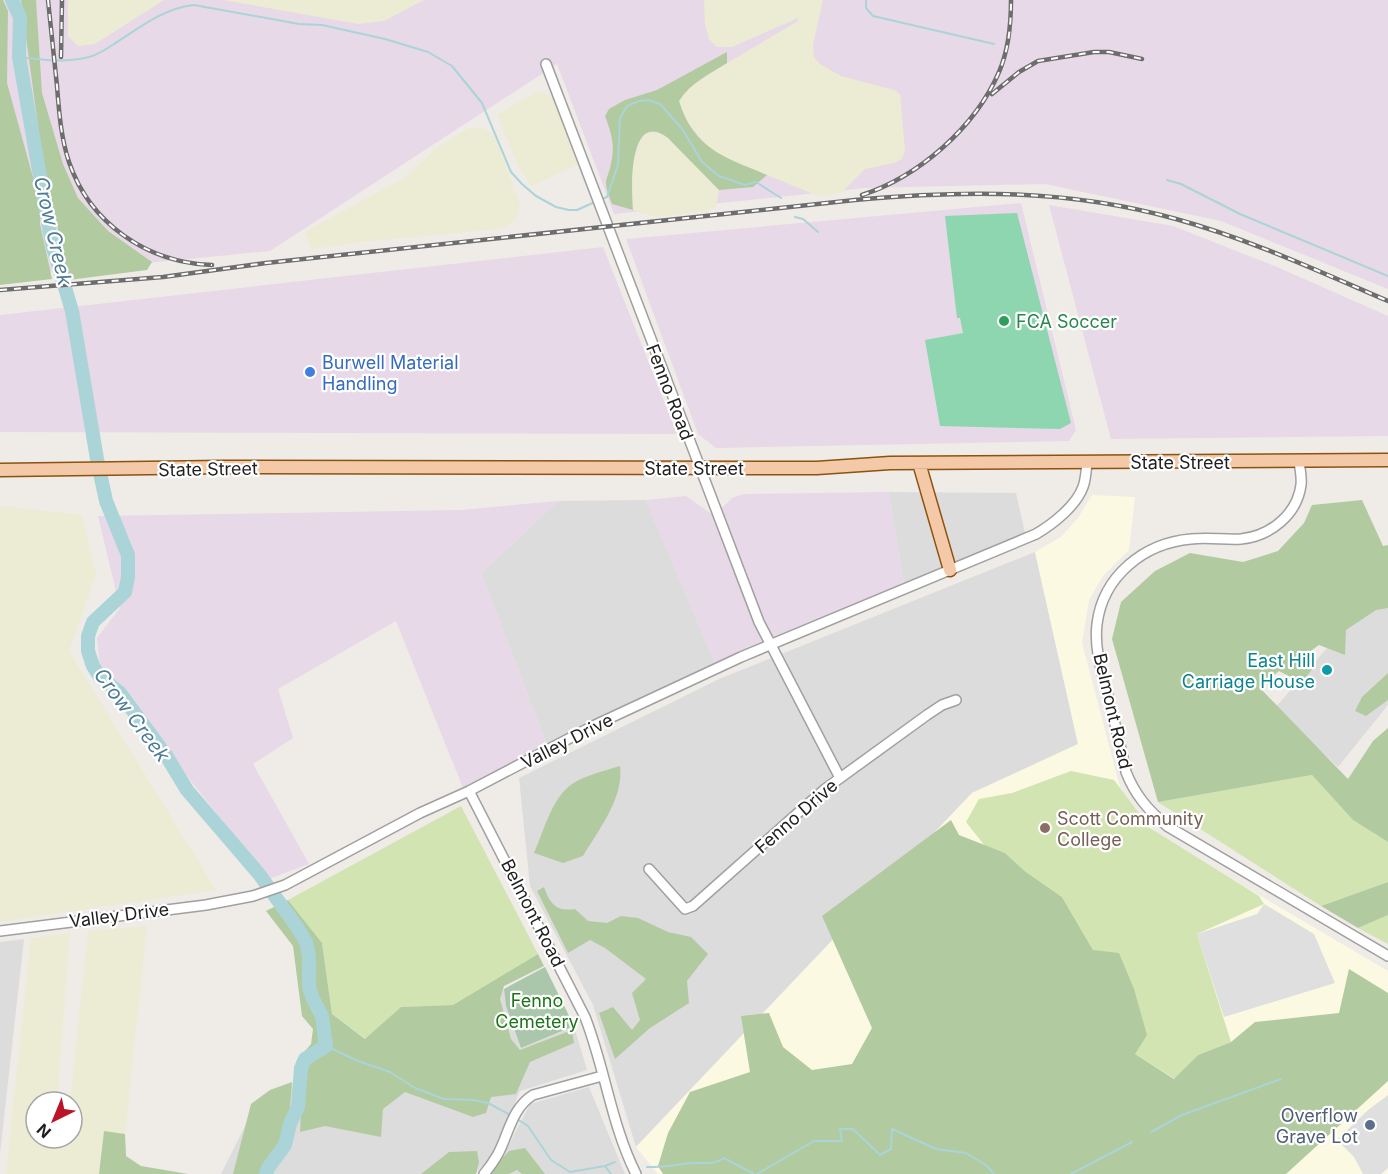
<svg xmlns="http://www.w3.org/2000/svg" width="1388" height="1174" font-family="Inter,sans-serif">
<rect width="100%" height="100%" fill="#efebe7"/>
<path fill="#dddcdd" d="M888,492L1016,493L1025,533L904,583Z
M646,500L715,663L547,745L481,573L558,501Z
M1035,552L1078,744L972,793L636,1147L593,1005L530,886L519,778L719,679Z
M1388,565V705L1338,767L1275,708L1334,640Z
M24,939L0,1154V942Z
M504,989L506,1006L521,1048L574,1026L587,1070L520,1091L493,1154L475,1174H221L258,1100Z
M589,1087L625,1174H487L505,1152L530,1104Z"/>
<path fill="#e7d9e7" d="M0,0H1388V289L1221,221L1045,184L865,188L614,214L557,64L270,251L34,274L0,184Z
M1021,203L1076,430L1069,441L716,448L698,434L626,239Z
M1049,205L1173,226L1277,267L1388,316V436L1111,439Z
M603,247L677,434L0,432V315Z
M888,492L904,583L715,663L646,500L686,496L714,516L732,498L744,494Z
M558,501L481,573L547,745L463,788L396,621L278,689L293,738L253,764L309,864L269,879L100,667L97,638L120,608L98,516L460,510Z"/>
<path fill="#fcf9e3" d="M1092,495L1135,497L1129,550L1103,576L1089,600L1082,643L1121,791L1139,817L1164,839L1388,971V1174H658L636,1147L972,793L1078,744L1035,552L1061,537L1078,518Z"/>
<path fill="#ecebd4" d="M68,0H164L95,44L78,46L68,36Z
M223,0H424L384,21L358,24Z
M704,0H823L813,45L814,57L820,64L841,76L894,90L900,94L905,150L902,159L894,163L865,169L842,192L820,197L724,157L708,148L684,118L679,101L683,94L695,82L798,21V18L732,47H717L709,39L705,24Z
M538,91L554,97L577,165L531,186L520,170L497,115Z
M478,127L486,129L495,137L520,205L518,216L510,224L499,229L360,242L312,249L305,232L406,177L436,148L467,129Z
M651,132H660L668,138L719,190L716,207L707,211L656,217L633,210L632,166L639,142L645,134Z
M0,506L82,515L96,574L69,651L216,890L0,922Z
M147,926L125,1134L104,1131L99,1174H6L31,938L70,933L57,1102H36V1138H72V1102H70L88,931Z"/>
<path fill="#d1e4b2" d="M1071,771L1114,780L1150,828L1259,896L1264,904L1197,934L1231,1042L1198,1055L1175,1079L1135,1054L1093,950L1062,897L1026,872L1005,853L985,846L966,822L979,799L1012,793Z
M1312,775L1353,820L1388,842V882L1321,906L1158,802Z
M461,806L538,954L453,1005L401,1007L366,1039L332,1014L322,943L288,900Z
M1388,915V944L1358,928Z"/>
<path fill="#b2caa0" d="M0,0H3L8,11L7,83L40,203V224L52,279L0,285Z
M21,0H36L42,93L63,164L78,198L108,231L152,262L147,270L69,280L42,155Z
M727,52V63C710,74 690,83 679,101C694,149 724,157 767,175L753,187L719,190L668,138C628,108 631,190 633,210L612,204C601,176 608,184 612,158C615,144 610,129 605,116L609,109L625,100L657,90Z
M1362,500L1383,546L1388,545V608L1376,610L1346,630L1345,655L1319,645L1305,655L1312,669L1302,683L1279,671L1259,687L1348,779L1373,741L1388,728V842L1353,820L1312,775L1158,802L1112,639L1121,602L1155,571L1190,553L1243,562L1278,551L1304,523L1312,505Z
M1388,673V700L1366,716L1355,711L1362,697Z
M620,766C624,798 599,829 583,856L563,863L534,853C544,831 551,799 572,784C586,775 604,771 620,766Z
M951,820L959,835L1005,853L1026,872L1062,897L1093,950L1119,953L1134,989L1147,1035L1135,1054L1174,1079L1198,1055L1231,1042L1255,1022L1339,1013L1349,969L1388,993V1081L1286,1174H663L658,1166L668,1133L690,1092L750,1072L741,1016L769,1013L783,1047L812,1070L852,1064L872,1028L822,916Z
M1388,882V915L1358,928L1321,906Z
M544,887C550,904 556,912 575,909L588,921L607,923L621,916L638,918L668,932L691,937L708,954L687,981L689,1003L650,1028L615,1059L599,1013L613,1007L632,1030L640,1020L632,993L646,979L605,948L590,940L568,953L537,891Z
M288,900L322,943L332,1014L365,1039L401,1007L453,1005L538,954L544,966L504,986L500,999L511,1039L520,1050L572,1030L574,1043L530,1062L516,1094L491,1097L486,1113L473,1117L405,1092L383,1109L381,1137L325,1126L300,1132L303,1076L296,1062L311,1044L313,1029L302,1016L293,946L266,911Z
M292,1082L290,1108L280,1145L260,1174H233L251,1104L270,1090Z
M104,1131L125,1134L126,1156L141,1166L188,1174H99Z
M525,1148L545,1174H522L517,1170L509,1174H488L509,1151Z
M477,1151L479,1162L476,1174H421L449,1152Z"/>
<path fill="#aac6ab" d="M545,967L574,1026L521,1048L506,1006L504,989Z"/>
<path fill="#8dd6b0" d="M1017,213L1071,423L1060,429L940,426L925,340L963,333L960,318H957L945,216Z"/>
<path fill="#dfdfdf" d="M1264,904L1314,934L1335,983L1224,1017L1197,934L1257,914Z
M1388,1095V1168L1381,1174H1363L1354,1157L1337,1140L1368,1110Z"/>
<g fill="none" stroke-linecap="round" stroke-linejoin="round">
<path stroke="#abd4d8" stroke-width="2" d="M866,0V8L873,16L994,44
M19,57C42,60 66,63 89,57C98,55 106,49 114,44C139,28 164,8 194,5L299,24L322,25L385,39L428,52L452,66L482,103L511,172L522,184L536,196L556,207L569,210H577L597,201
M1167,180L1181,184L1240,214L1388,276
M602,199L607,197L618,165L620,118L627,106L639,101L648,100L660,104L683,130L702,162L719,176L745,185L756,182L781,198
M795,217L803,219L818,232
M326,1046L358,1061L390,1072L415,1088L444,1099L473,1100L488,1103L512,1116
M517,1119L528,1126L551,1160L570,1172L605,1166L615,1162
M1151,1132L1182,1115L1281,1079
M605,1166L611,1174
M647,1167C664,1167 674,1165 691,1163C703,1162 713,1166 724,1158L754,1174
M757,1174L814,1141H842L840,1129H853L880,1155L891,1149L892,1129L936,1149L966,1153L986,1165L994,1174
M1071,1174L1132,1142"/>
<path stroke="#abd4d8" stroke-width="14" d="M12,0L20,17L19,57L52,244L72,311L97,459L106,501L128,555V577L125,592L93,622L88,636V651L93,666L100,677L120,693L167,757L187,790L259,874L297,927L306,942L309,956V987L313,999L322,1016L326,1046L305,1059L301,1068L298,1107L290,1124L285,1145L268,1168L266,1174"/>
<g stroke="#a0a0a0" stroke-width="12">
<path id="minor" d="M546,64L759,622L840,778
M1299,462C1300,469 1302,477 1301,485C1297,515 1270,536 1241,539C1225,540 1208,537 1191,539C1144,543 1103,576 1097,624C1094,649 1102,672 1108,696C1114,721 1121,746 1126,772C1135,795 1148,810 1167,826L1388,956
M469,791L585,1017C605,1068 611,1124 636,1174
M649,869L685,909L693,906L825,789L927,715L942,705L956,700
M0,931L206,905L253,896L285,885L420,813L469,791L593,726L741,657L1036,534C1053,524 1076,506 1083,487C1086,479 1086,470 1087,463
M484,1174C489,1168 494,1161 498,1154C509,1133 512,1108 533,1095L602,1076"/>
</g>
<g stroke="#8c520f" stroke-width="15">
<path id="major" d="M919,463L950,570
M0,470L223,467L817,468L890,463L1388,460"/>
</g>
<use href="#minor" stroke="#fff" stroke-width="9"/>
<use href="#major" stroke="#f3c9a8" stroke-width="12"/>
<g stroke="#6d6d6d" stroke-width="4.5">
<path id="rail" d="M48,0C51,29 54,57 57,86C59,112 61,138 69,162C90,224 148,263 212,265
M61,57L62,0
M992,94L1019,72L1038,61L1094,52H1109L1142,59
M862,195C918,177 975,128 999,72C1009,49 1011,25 1011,0
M0,290L163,277L266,263L855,200C965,190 1069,189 1176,219C1249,239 1318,271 1388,301"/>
</g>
<use href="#rail" stroke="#fff" stroke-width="2" stroke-dasharray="7" stroke-linecap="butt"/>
</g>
<circle fill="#2e9e5b" stroke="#fff" stroke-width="2" cx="1004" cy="321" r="6"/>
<circle fill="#3f7fe0" stroke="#fff" stroke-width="2" cx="310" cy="372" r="6"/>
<circle fill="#0f9aa8" stroke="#fff" stroke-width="2" cx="1327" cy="670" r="6"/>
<circle fill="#8d6e63" stroke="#fff" stroke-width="2" cx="1045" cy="828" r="6"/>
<circle fill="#5c6f8a" stroke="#fff" stroke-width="2" cx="1370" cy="1125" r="6"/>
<g text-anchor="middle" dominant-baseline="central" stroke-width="4.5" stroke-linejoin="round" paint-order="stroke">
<g font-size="18" fill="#27864d" stroke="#fff" text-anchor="start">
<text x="1016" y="321">FCA Soccer</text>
</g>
<g font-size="18" fill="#366cbe" stroke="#fff" text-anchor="start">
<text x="322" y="362">Burwell Material<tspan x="322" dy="21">Handling</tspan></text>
</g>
<g font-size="18" fill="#1f1f1f" stroke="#fff">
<text transform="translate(670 392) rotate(69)">Fenno Road</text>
<text x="1180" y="462">State Street</text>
<text x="694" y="468">State Street</text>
<text transform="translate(208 469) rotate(-1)">State Street</text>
<text transform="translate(1113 711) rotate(77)">Belmont Road</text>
<text transform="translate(567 741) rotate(-27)">Valley Drive</text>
<text transform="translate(796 816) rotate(-41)">Fenno Drive</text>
<text transform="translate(533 913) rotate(63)">Belmont Road</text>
<text transform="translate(119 915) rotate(-7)">Valley Drive</text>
</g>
<g font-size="18" fill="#0d838f" stroke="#fff" text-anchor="end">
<text x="1315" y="660">East Hill<tspan x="1315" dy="21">Carriage House</tspan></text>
</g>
<g font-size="18" fill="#785e54" stroke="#fff" text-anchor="start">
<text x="1057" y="818">Scott Community<tspan x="1057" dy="21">College</tspan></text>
</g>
<g font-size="18" fill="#1b7417" stroke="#fff">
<text x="537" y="1000">Fenno<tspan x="537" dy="21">Cemetery</tspan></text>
</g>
<g font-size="18" fill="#4e5e75" stroke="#fff" text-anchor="end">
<text x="1358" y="1115">Overflow<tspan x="1358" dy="21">Grave Lot</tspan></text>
</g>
<g font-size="20" font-style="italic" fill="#4e7c97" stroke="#fff">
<text transform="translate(53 231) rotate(77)">Crow Creek</text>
<text transform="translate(132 715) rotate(53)">Crow Creek</text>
</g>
</g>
<g transform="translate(54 1120) rotate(223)"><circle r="28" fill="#ffffff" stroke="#a5a5a5" stroke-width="1.5"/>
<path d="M0-4.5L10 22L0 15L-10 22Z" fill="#bb1429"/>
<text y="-9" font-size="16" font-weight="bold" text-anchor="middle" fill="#1f1f1f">N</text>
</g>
</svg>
